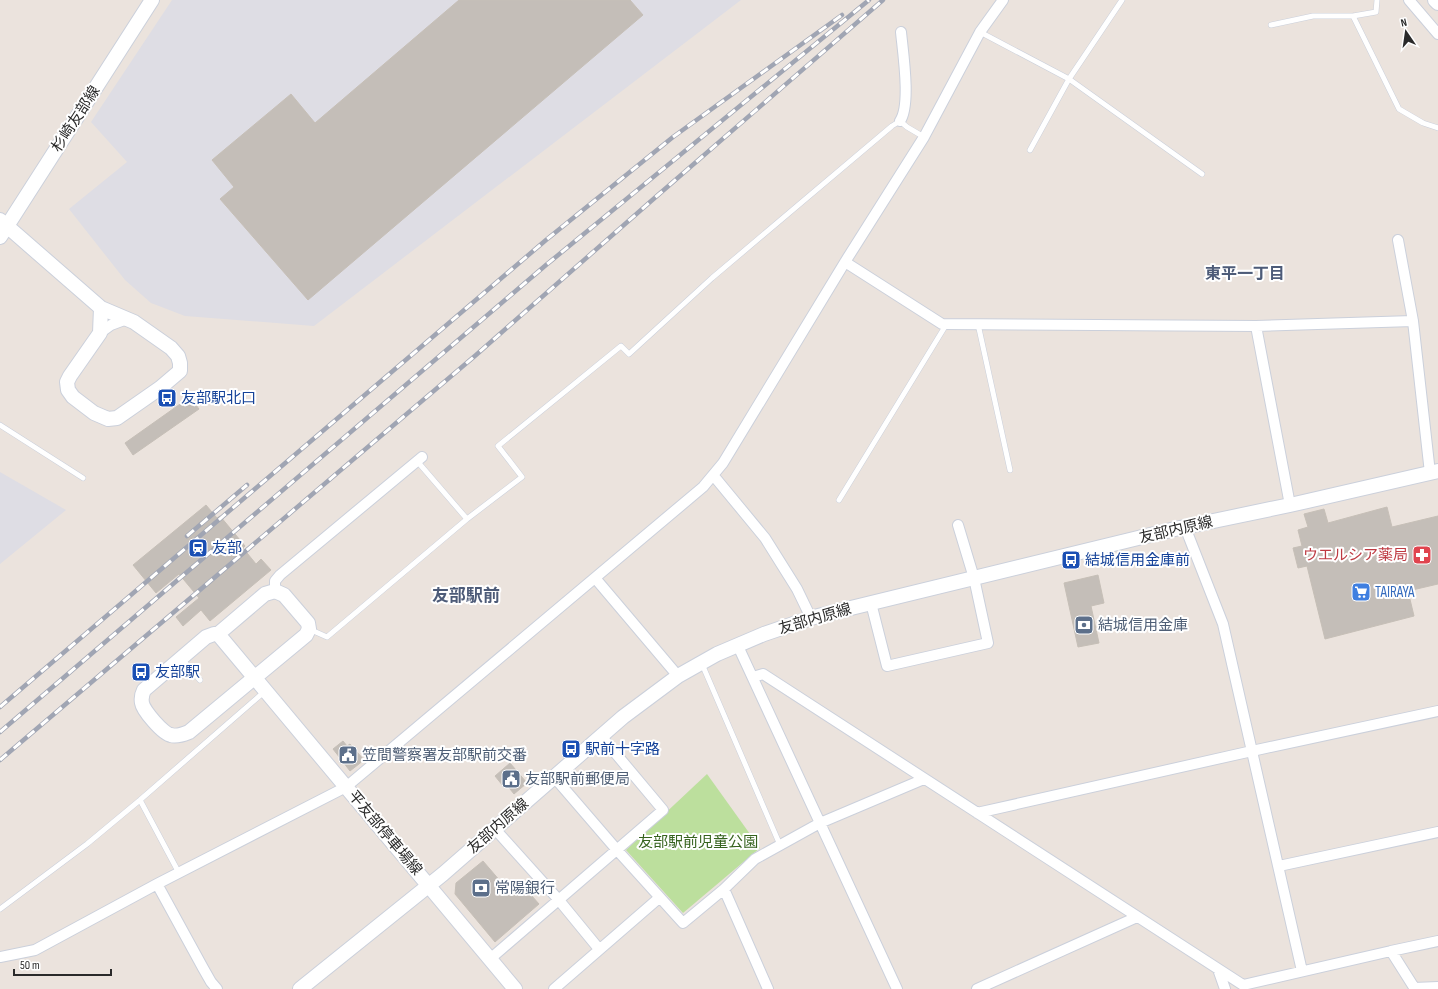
<svg xmlns="http://www.w3.org/2000/svg" width="1438" height="989" font-family="'Sofia Sans Condensed','Noto Sans JP',sans-serif">
<rect width="100%" height="100%" fill="#ebe3dd"/>
<path fill="#dedde4" d="M172,0H741L314,326L185,316L151,303L125,280L69,209L127,162L91,122Z
M0,472L66,510L0,564Z"/>
<path fill="#bcdf9d" d="M707,774L760,848L683,913L626,850Z"/>
<path fill="#c4beb8" stroke="#c6bfb7" d="M459,0H630L643,15L308,300L220,199L234,187L212,160L291,94L315,123Z
M190,397L199,409L133,455L125,443Z
M206,505L217,518L220,516L245,546L243,548L256,564L261,559L271,570L210,621L201,610L183,626L176,617L199,598L179,574L156,593L133,565Z
M1387,507L1392,527L1438,516V584L1408,591L1414,616L1325,639L1307,566L1298,568L1293,548L1302,546L1298,530L1308,527L1304,514L1324,509L1328,523Z
M1098,575L1104,603L1091,606L1099,643L1078,647L1064,583Z
M343,741L347,746L350,744L364,760L350,771L333,749Z
M510,763L527,783L514,794L506,784L503,786L495,776Z
M483,861L513,896L524,887L539,904L495,942L455,894L456,883Z"/>
<g fill="none" stroke-linecap="round" stroke-linejoin="round">
<g stroke="#cbd0db" stroke-width="6">
<path id="lane" d="M1353,16L1399,109L1423,123L1438,128
M1271,25L1313,16H1353L1376,12L1377,0
M980,32L1069,79L1202,174
M1030,150L1069,79L1122,0
M978,324L1010,470
M0,425L83,478
M839,500L946,325
M467,519L522,477L498,446L621,346L629,354L712,278L892,126L900,121L907,127L924,137
M309,629L327,637L467,519L417,461
M182,659L200,680
M702,664L780,845
M140,800L179,873
M0,909L87,844L140,800L264,692"/>
</g>
<g stroke="#cbd0db" stroke-width="12">
<path id="street" d="M1409,0L1438,34
M900,121C911,105 903,53 901,32
M1398,240L1413,321L1430,473
M845,262L942,324L1256,326L1413,321
M1256,326L1290,505
M100,333L111,325L127,319
M713,475L765,538L797,589L811,618
M1185,527L1223,624L1302,971
M595,578L678,676
M275,591V581L280,575L422,457
M871,603L887,666L988,643L974,578L958,525
M737,644L897,989
M753,677L763,674L1243,985L1391,951L1415,989
M555,778L617,850L683,923L724,889L755,859L820,823L924,779
M977,813L1252,751L1438,711
M495,829L558,899L599,949
M1279,866L1438,832
M157,884L203,968L211,982L217,989
M724,889L768,989
M1391,951L1438,941
M0,957L35,950L157,884L346,787L703,487L723,463L845,262L924,137L980,32L1003,0
M490,959L663,810L601,736
M1218,969L1225,989
M1414,988L1438,987
M554,989L659,898
M977,989L1137,917"/>
</g>
<g stroke="#cbd0db" stroke-width="16">
<path id="secondary" d="M1435,0L1438,3
M0,220L101,308L134,322L171,348L178,356L180,363V371L160,388L117,418L108,419L94,413L73,397L68,390L67,382L70,376L100,333L101,308
M0,237L152,0
M275,591L284,595L308,623L309,629L306,635L189,732C184,734 177,737 171,735C163,734 143,710 142,703C141,698 142,694 144,690L206,637L214,634H218L265,594Z
M218,634L515,989
M300,989L443,874L623,717L678,676L717,654L764,634L814,617L1175,529L1290,505L1438,471"/>
</g>
<use href="#lane" stroke="#fff" stroke-width="5"/>
<use href="#street" stroke="#fff" stroke-width="10"/>
<use href="#secondary" stroke="#fff" stroke-width="14"/>
<g stroke="#a0a5b3" stroke-width="4.5">
<path id="rail" d="M187,536L247,485
M0,707L546,240L673,137L842,15
M0,732L546,265L869,0
M0,760L476,355L658,195L883,0"/>
</g>
<use href="#rail" stroke="#fff" stroke-width="3" stroke-dasharray="9" stroke-linecap="butt"/>
</g>
<defs>
<g id="bus-square" transform="scale(1)"><rect x="-9" y="-9" width="18" height="18" rx="4" fill="#1a4fb4" stroke="#fff"/><path d="M-5-6H5V4H4V6H2V4H-2V6H-4V4H-5ZM-3.5-4V0h7V-4ZM-3.5 1.2v1.5H-2V1.2ZM2 1.2v1.5H3.5V1.2Z" fill="#fff"/></g>
<g id="station-square" transform="scale(1)"><rect x="-9" y="-9" width="18" height="18" rx="4" fill="#1a4fb4" stroke="#fff"/><path d="M-3-6H3Q5-6 5-4V2Q5 4 3 4L4.5 6H3L1.5 4h-3L-3 6H-4.5L-3 4Q-5 4-5 2V-4Q-5-6-3-6ZM-3.5-4v3h7v-3ZM-3.5 1v1.5H-2V1ZM2 1v1.5H3.5V1Z" fill="#fff"/></g>
<g id="pharmacy-square" transform="scale(1)"><rect x="-9" y="-9" width="18" height="18" rx="4" fill="#e0444e" stroke="#fff"/><path d="M-2-6h4v4h4v4h-4v4h-4v-4h-4v-4h4Z" fill="#fff"/></g>
<g id="supermarket-square" transform="scale(1)"><rect x="-9" y="-9" width="18" height="18" rx="4" fill="#3f7fe0" stroke="#fff"/><path d="M-6-5.5h2.5l.6 2H6L4.5 2H-2.5L-4.4-4H-6ZM-1.5 3.2a1.3 1.3 0 1 0 .1 0ZM3 3.2a1.3 1.3 0 1 0 .1 0Z" fill="#fff"/></g>
<g id="bank-square" transform="scale(1)"><rect x="-9" y="-9" width="18" height="18" rx="4" fill="#5c6f8a" stroke="#fff"/><path d="M-6-4H6V4H-6ZM0-2.3a2.3 2.3 0 1 0 0 4.6a2.3 2.3 0 1 0 0-4.6Z" fill="#fff"/></g>
<g id="civic-square" transform="scale(1)"><rect x="-9" y="-9" width="18" height="18" rx="4" fill="#5c6f8a" stroke="#fff"/><path d="M-.6-6.5H3V-4.5H.6V-3L4-1V1h2V6H-6V1h2V-1L-.6-3ZM-1.2 2.5V6h2.4V2.5Z" fill="#fff"/></g>
</defs>
<g fill-rule="evenodd">
<use href="#bus-square" x="167" y="398"/>
<use href="#station-square" x="198" y="548"/>
<use href="#pharmacy-square" x="1422" y="555"/>
<use href="#bus-square" x="1071" y="560"/>
<use href="#supermarket-square" x="1361" y="592"/>
<use href="#bank-square" x="1084" y="625"/>
<use href="#bus-square" x="141" y="672"/>
<use href="#bus-square" x="571" y="749"/>
<use href="#civic-square" x="348" y="755"/>
<use href="#civic-square" x="511" y="779"/>
<use href="#bank-square" x="481" y="888"/>
</g>
<g text-anchor="middle" dominant-baseline="central" stroke-width="4" stroke-linejoin="round" paint-order="stroke">
<g font-size="15" fill="#2a2a2a" stroke="#fff">
<text transform="translate(76 119) rotate(-57)">杉崎友部線</text>
<text transform="translate(1176 530) rotate(-13)">友部内原線</text>
<text transform="translate(815 619) rotate(-16)">友部内原線</text>
<text transform="translate(498 826) rotate(-41)">友部内原線</text>
<text transform="translate(385 833) rotate(50)">平友部停車場線</text>
</g>
<g font-size="15" fill="#164399" stroke="#fff" text-anchor="start">
<text x="181" y="398">友部駅北口</text>
<text x="212" y="548">友部</text>
<text x="1085" y="560">結城信用金庫前</text>
<text x="155" y="672">友部駅</text>
<text x="585" y="749">駅前十字路</text>
</g>
<g font-size="15" fill="#be3a42" stroke="#fff" text-anchor="end">
<text x="1408" y="555">ウエルシア薬局</text>
</g>
<g font-size="15" fill="#366cbe" stroke="#fff" text-anchor="start">
<text x="1375" y="592">TAIRAYA</text>
</g>
<g font-size="15" fill="#4e5e75" stroke="#fff" text-anchor="start">
<text x="1098" y="625">結城信用金庫</text>
<text x="362" y="755">笠間警察署友部駅前交番</text>
<text x="525" y="779">友部駅前郵便局</text>
<text x="495" y="888">常陽銀行</text>
</g>
<g font-size="15" fill="#36631e" stroke="#fff">
<text x="698" y="842">友部駅前児童公園</text>
</g>
<g font-size="16" font-weight="bold" fill="#4d5b78" stroke="#fff">
<text x="1245" y="274">東平一丁目</text>
</g>
<g font-size="17" font-weight="bold" fill="#4d5b78" stroke="#fff">
<text x="466" y="596">友部駅前</text>
</g>
</g>
<g transform="translate(1406 32) rotate(347)" stroke="#ffffff" stroke-width="3" paint-order="stroke">
<path d="M0-3L7 15L0 10L-7 15Z" fill="#2a2a2a"/>
<text y="-6" font-size="11" font-weight="bold" text-anchor="middle" fill="#2a2a2a">N</text>
</g>
<path d="M14 969v6h97v-6" fill="none" stroke="#2a2a2a" stroke-width="2"/>
<text x="20" y="969" font-size="12" fill="#2a2a2a" stroke="#ffffff" stroke-width="3" paint-order="stroke">50 m</text>
</svg>
